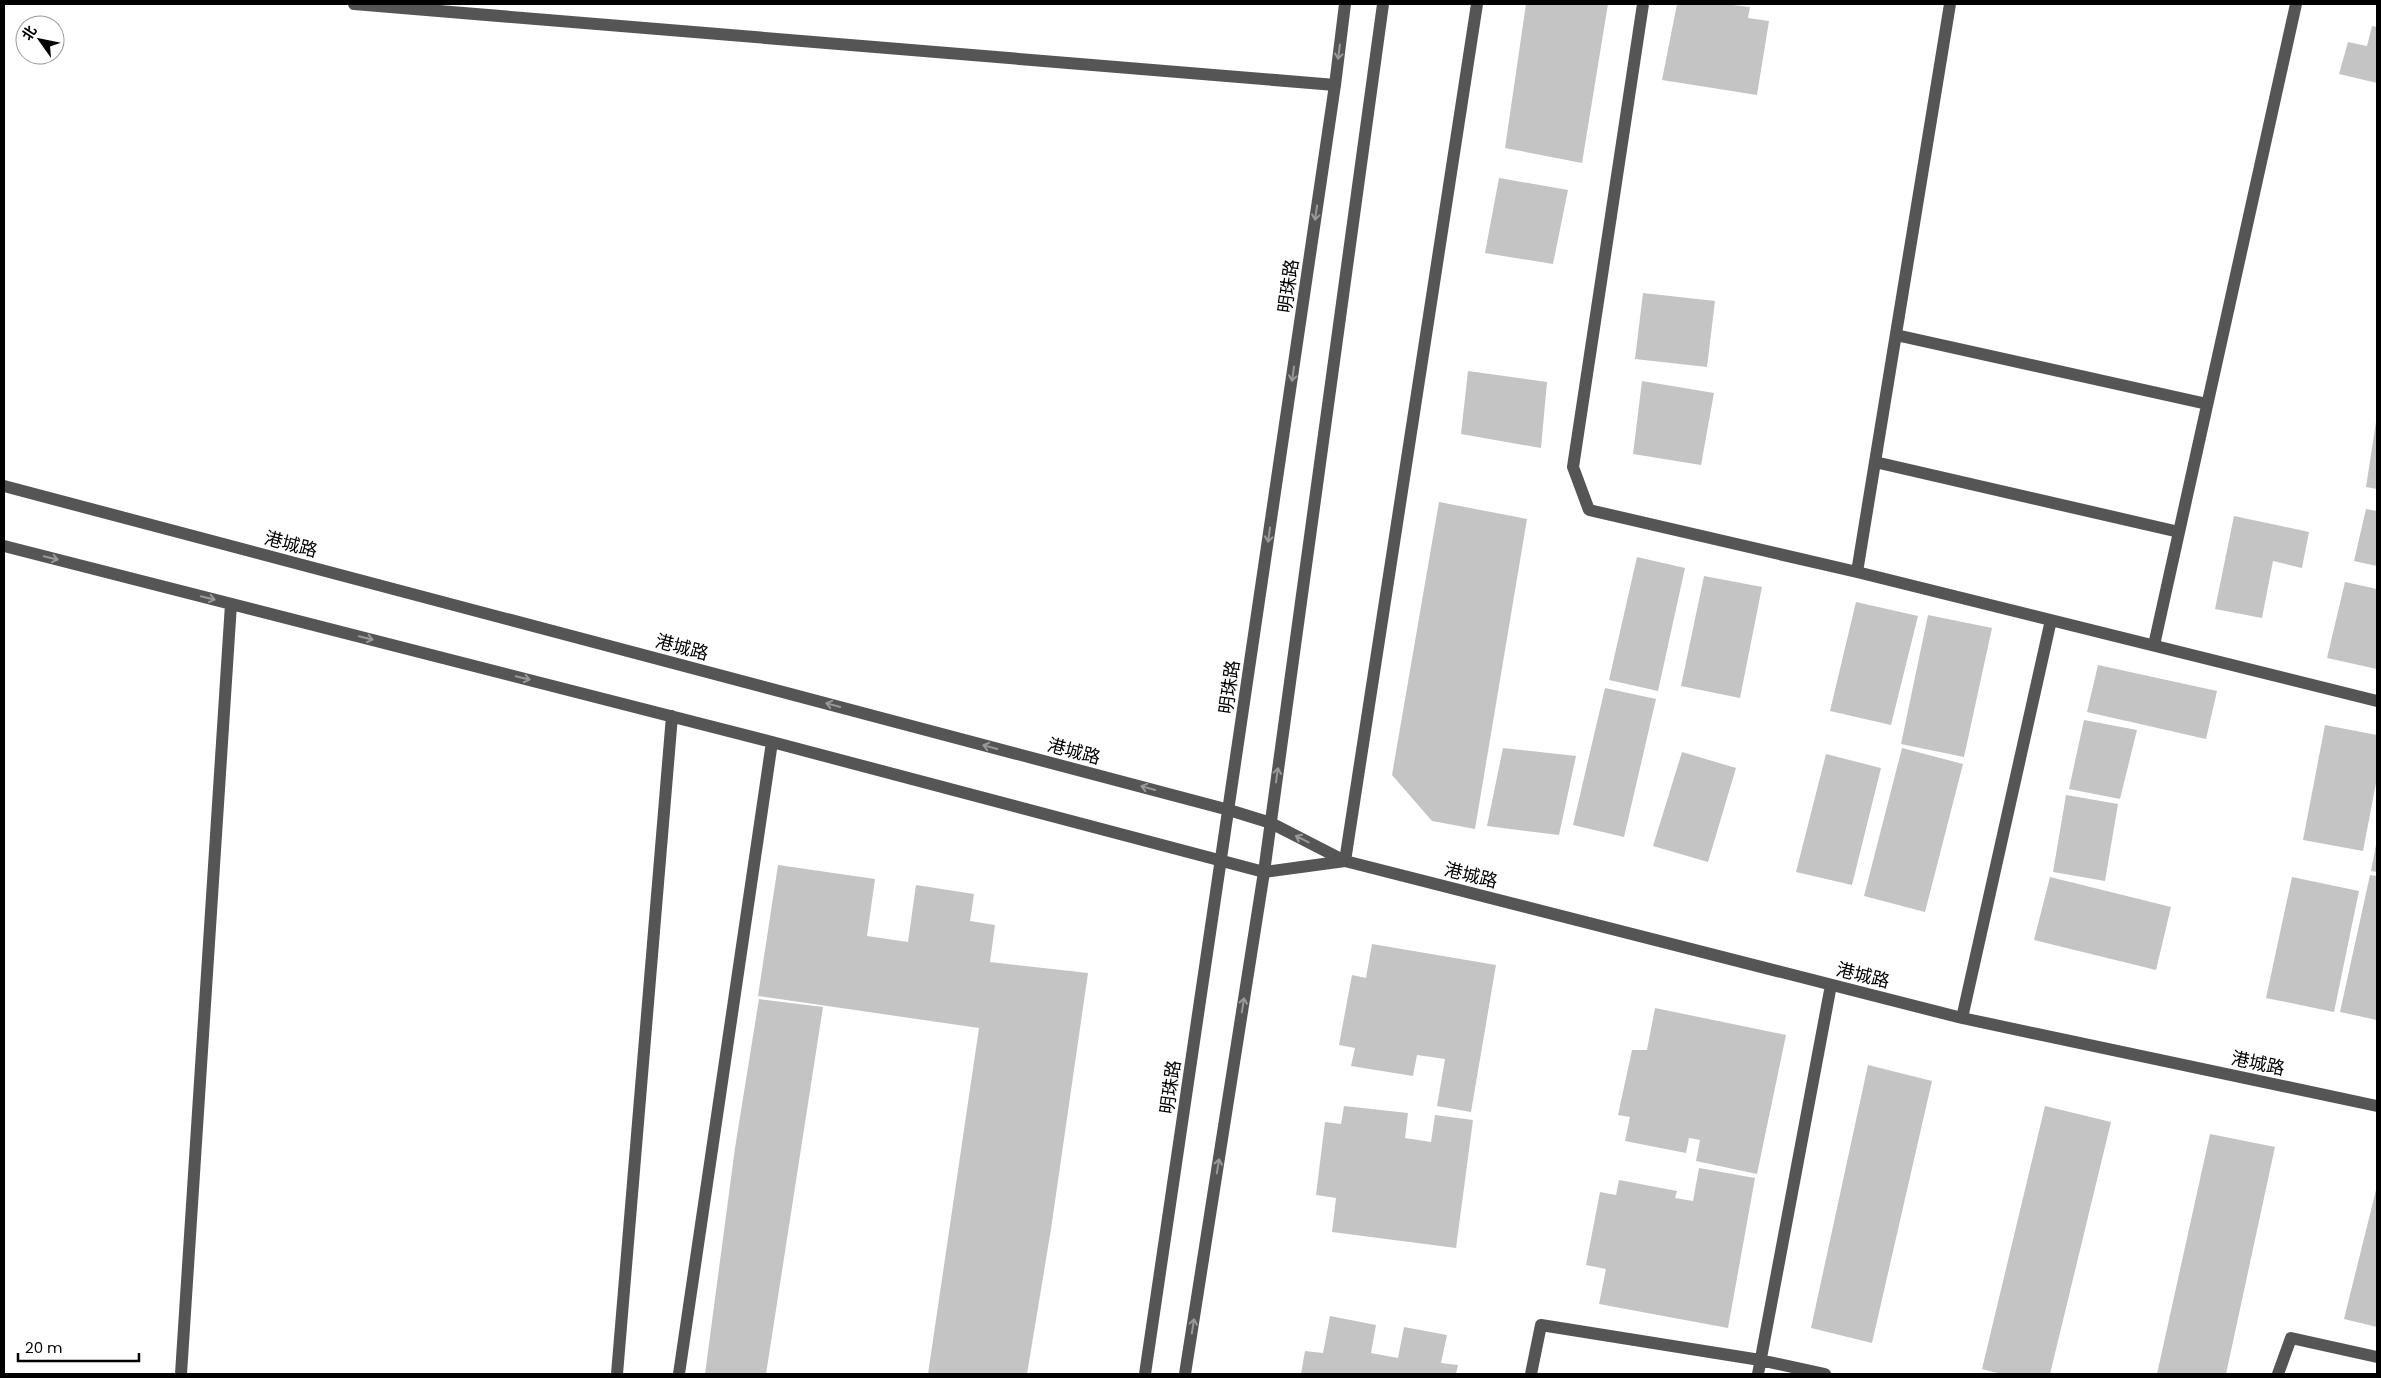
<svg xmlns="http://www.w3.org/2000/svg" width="2381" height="1378" font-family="Poppins,'Noto Sans SC',sans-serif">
<rect width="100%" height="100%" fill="#fff"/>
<path fill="#c4c4c4" d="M1526,4H1608L1582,163L1505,148Z
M1677,4H1725L1750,7L1748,18L1769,21L1757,95L1662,80Z
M2372,26L2377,27V83L2339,74L2348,42L2367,46Z
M1499,178L1568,190L1553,264L1485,253Z
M1643,293L1715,301L1707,367L1635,359Z
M1468,371L1547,382L1541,448L1461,434Z
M1642,381L1714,393L1701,465L1633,454Z
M2376,422H2377V489L2366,487Z
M1439,502L1527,519L1475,829L1432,821L1392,775Z
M2366,509L2377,511V566L2354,561Z
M2234,516L2309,532L2302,568L2273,561L2262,618L2215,609Z
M1637,557L1685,568L1658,691L1609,680Z
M1704,576L1762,587L1740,698L1681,686Z
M2345,582L2377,589V669L2327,658Z
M1856,602L1918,616L1891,725L1830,711Z
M1928,615L1992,628L1964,757L1901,744Z
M2098,665L2217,691L2206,739L2087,712Z
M1605,688L1656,699L1624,837L1573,825Z
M2084,720L2137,730L2120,799L2069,789Z
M2325,725L2377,735V778L2363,851L2303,840Z
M1503,748L1576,756L1559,835L1487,826Z
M1902,748L1963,764L1925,912L1864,896Z
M1682,752L1736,768L1708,862L1653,846Z
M1826,754L1881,768L1852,885L1796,872Z
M2066,795L2118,804L2105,881L2053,872Z
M2376,845H2377V872L2371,871Z
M778,865L875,879L867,936L908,942L916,885L974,894L970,921L995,925L990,962L1088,973L1051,1229L1027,1374H928L979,1028L758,996Z
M2370,875L2377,876V1020L2340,1012Z
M2050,877L2171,907L2156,970L2034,940Z
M2292,877L2359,891L2334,1012L2266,998Z
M1372,944L1496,965L1471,1112L1437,1106L1445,1059L1417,1055L1413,1076L1351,1066L1355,1048L1339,1045L1352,975L1366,978Z
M759,999L823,1007L766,1374H705L735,1148Z
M1655,1008L1786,1035L1757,1174L1696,1161L1700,1140L1689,1138L1686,1153L1625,1141L1630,1117L1618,1115L1632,1050H1647Z
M1868,1065L1932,1081L1872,1343L1811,1328Z
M1344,1106L1408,1113L1405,1138L1431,1142L1435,1115L1473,1120L1456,1248L1332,1232L1336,1198L1316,1195L1325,1122L1341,1124Z
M2045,1106L2111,1122L2050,1374H2001L1982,1369Z
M2210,1134L2275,1147L2226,1374H2157Z
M1699,1168L1755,1178L1728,1328L1599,1304L1606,1269L1586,1265L1600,1192L1616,1195L1619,1180L1677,1191L1675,1198L1693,1201Z
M2377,1186V1327L2344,1319Z
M1330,1316L1376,1325L1371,1353L1398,1358L1404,1327L1447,1335L1441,1363L1458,1365L1456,1374H1301L1305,1351L1323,1353Z"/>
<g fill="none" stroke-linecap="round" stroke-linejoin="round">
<path stroke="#555" stroke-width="12" d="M354,4L1335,85
M1643,4L1573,467L1589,510L1857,572L2377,701
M1896,335L2207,404
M1875,462L2179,532
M4,486L1229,810L1271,823L1345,861L1962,1018L2377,1106
M4,546L772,742L1264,872L1345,861
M1857,572L1950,4
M2154,645L2296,4
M1345,861L1477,4
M1962,1018L2051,620
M181,1374L231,604
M617,1374L672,716
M679,1374L772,742
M1145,1374L1335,85L1345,4
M1185,1374L1264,872L1383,4
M1531,1374L1541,1325L1760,1360L1825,1374
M1758,1374L1831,985
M2278,1374L2291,1338L2377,1357"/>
</g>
<defs><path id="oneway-shaft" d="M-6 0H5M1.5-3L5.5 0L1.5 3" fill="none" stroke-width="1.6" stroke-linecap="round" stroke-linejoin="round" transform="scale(1.25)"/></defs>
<g stroke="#999">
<use href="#oneway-shaft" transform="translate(1339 52) rotate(97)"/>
<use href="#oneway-shaft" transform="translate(1316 213) rotate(98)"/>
<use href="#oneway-shaft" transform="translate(1293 374) rotate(98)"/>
<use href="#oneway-shaft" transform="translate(1269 535) rotate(98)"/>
<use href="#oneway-shaft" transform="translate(51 558) rotate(14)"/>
<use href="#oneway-shaft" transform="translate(208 598) rotate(14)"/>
<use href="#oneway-shaft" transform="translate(366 638) rotate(14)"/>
<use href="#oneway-shaft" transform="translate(523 678) rotate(14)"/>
<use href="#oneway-shaft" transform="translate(833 705) rotate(-165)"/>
<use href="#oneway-shaft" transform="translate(990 747) rotate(-165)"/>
<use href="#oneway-shaft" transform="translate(1277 775) rotate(-82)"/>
<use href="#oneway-shaft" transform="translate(1148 788) rotate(-165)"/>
<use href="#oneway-shaft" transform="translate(1302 839) rotate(-153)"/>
<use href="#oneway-shaft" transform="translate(1243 1005) rotate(-81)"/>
<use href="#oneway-shaft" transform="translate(1218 1166) rotate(-81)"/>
<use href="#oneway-shaft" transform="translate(1193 1326) rotate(-81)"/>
</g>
<g text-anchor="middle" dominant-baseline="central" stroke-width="4" stroke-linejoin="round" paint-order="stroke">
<g font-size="18" fill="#000" stroke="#fff">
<text transform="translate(1288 286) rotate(-82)">明珠路</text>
<text transform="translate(291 544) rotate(15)">港城路</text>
<text transform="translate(682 647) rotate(15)">港城路</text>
<text transform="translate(1229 687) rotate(-82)">明珠路</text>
<text transform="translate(1074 751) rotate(15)">港城路</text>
<text transform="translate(1471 875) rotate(14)">港城路</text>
<text transform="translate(1863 975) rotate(14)">港城路</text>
<text transform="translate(2258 1063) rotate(12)">港城路</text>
<text transform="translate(1170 1087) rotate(-82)">明珠路</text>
</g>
</g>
<rect width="2381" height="1378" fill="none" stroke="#000000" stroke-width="10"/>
<g transform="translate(40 40) rotate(303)"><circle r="24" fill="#ffffff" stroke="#999999"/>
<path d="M0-4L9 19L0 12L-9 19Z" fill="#000000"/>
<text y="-8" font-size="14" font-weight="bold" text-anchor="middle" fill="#000000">北</text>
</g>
<path d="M18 1353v8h121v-8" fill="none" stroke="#000000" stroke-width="2.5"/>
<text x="25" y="1353" font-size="15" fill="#000000" stroke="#ffffff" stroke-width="4" paint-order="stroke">20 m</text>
</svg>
